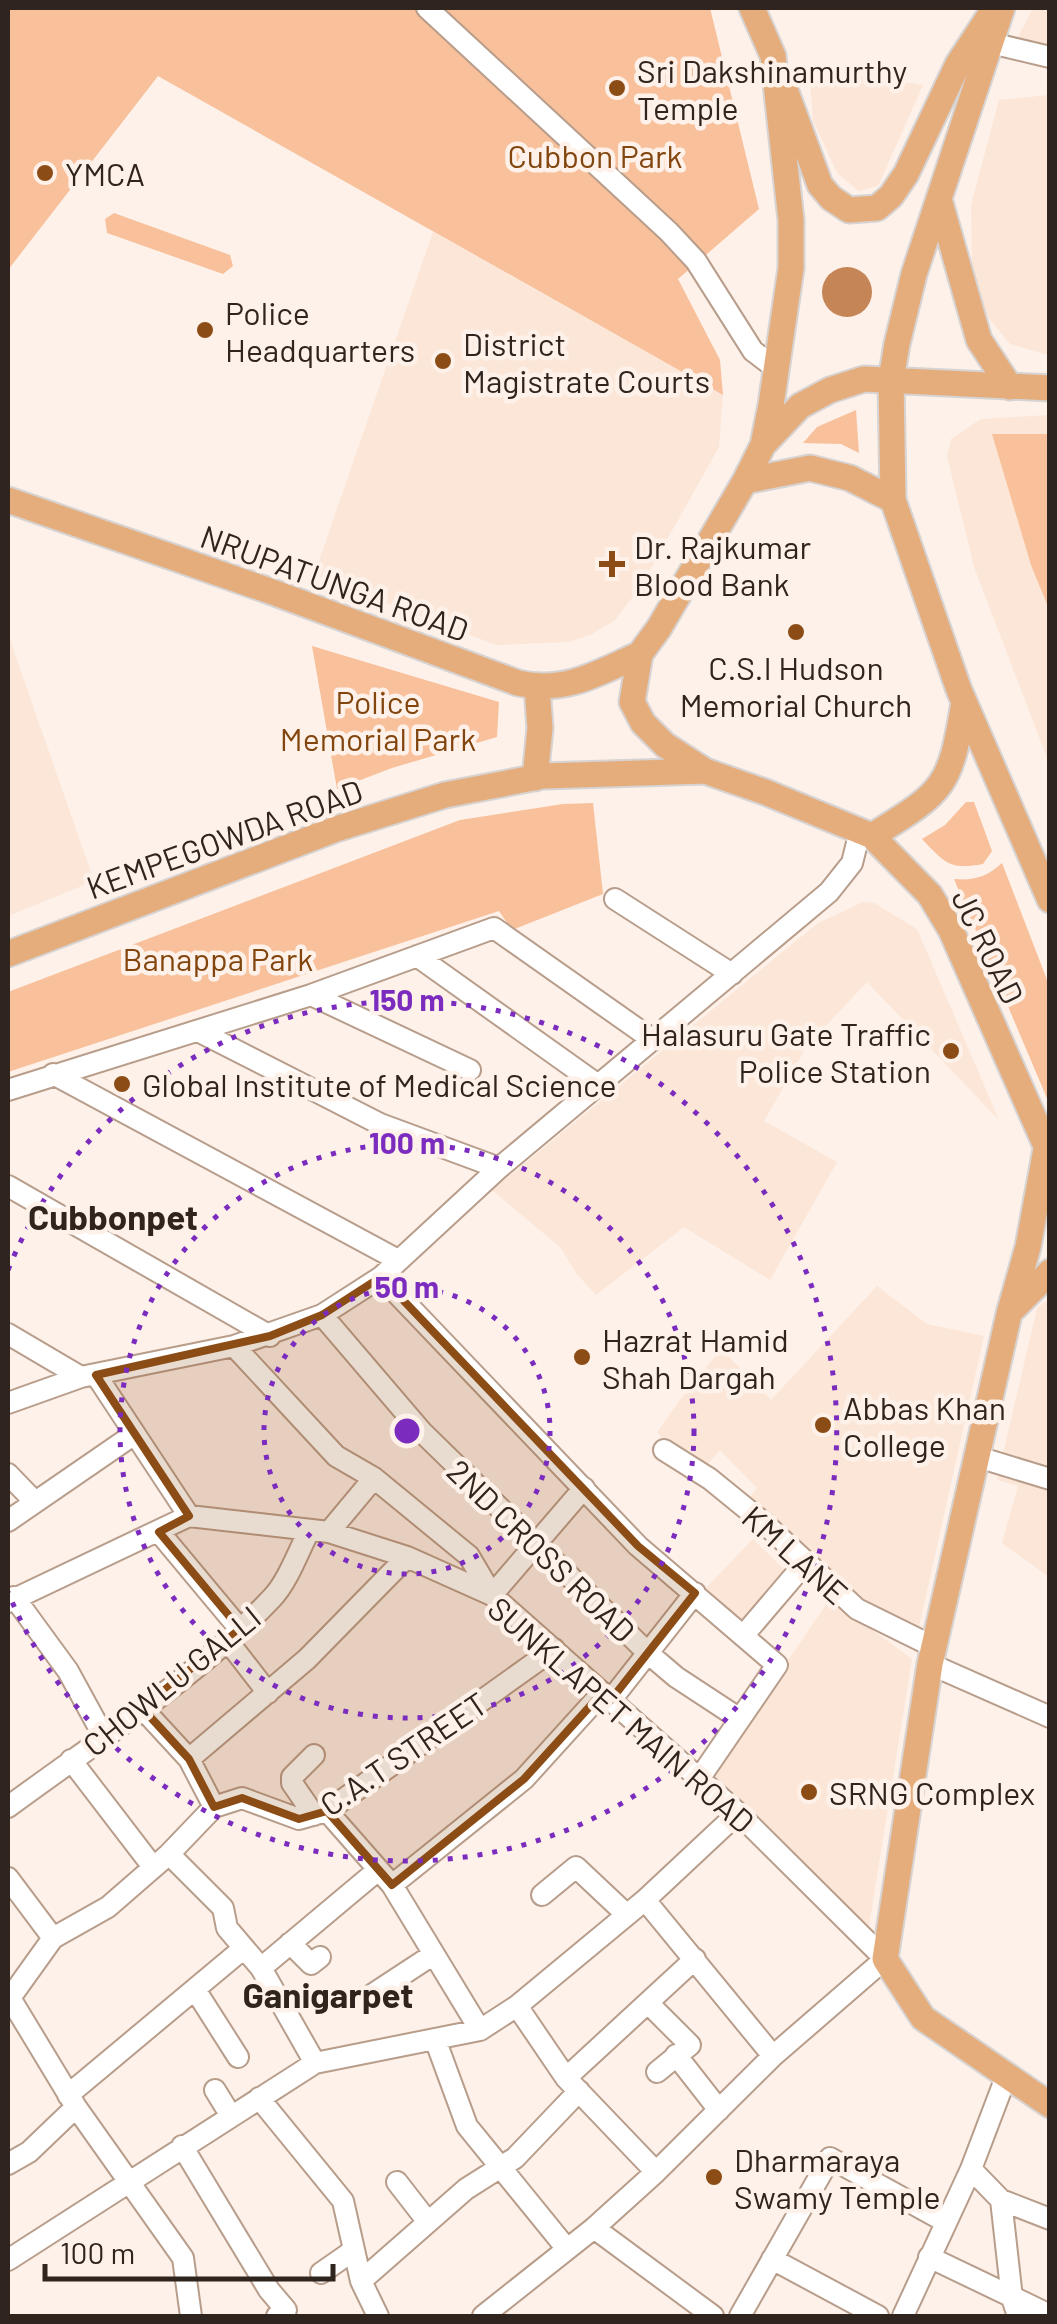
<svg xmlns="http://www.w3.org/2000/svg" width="1057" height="2324" font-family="Barlow,sans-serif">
<rect width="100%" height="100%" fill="#fdf1e9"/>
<path fill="#fce6d7" d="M1033,8H1049V47L1017,39Z
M809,69L923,85L878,186L859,191L837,173L813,120Z
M1049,95H1050L1049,355L1010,344L987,316L972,264L971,205L999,100Z
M433,232L723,395L719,447L641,586L615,620L590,635L568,642L496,645L314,575Z
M1049,415V763L974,567L947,456L951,439L981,419Z
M8,634L94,881L8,916Z
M863,902L874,903L917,929L999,1120L867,982L807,1046L764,1121L837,1162L770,1280L684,1227L596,1295L576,1273L561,1248L492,1190L818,923Z
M877,1286L927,1324L984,1336L918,1631L902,1629L746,1503L757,1488L720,1450L707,1465L688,1449L682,1457L657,1433L679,1401L721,1349L771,1400Z
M1049,1299V1577L1002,1543L1018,1486L997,1480L1037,1308Z
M753,1539L791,1576L744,1625L706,1588Z
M830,1599L912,1659L869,1926L709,1776Z"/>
<path fill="#f8c09b" d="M8,8H710L759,209L678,279L720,360L723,395L158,76L8,270Z
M114,213L230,255L233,266L223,274L107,233L105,219Z
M856,410L859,453L841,444L803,443L817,427Z
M992,434H1049V609L1031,565Z
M312,646L499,702L497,737L392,768L337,789Z
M966,802H974L992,851L983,864C949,870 945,863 922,839L945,825Z
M593,803L603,894L512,930L499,911L8,1072V992L460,820L563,804Z
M1002,863L1049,985V1103L954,879C973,881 987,877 1002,863Z"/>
<path fill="#c68557" d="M822 292a25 25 0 1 1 50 0a25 25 0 1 1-50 0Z"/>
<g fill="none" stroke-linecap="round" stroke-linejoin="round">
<g stroke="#b89d8b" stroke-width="24">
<path id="minor" d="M427,8L669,232L696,261L753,351L774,367
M991,43L1050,57
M615,899L732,974
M417,956L598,1085
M311,995L470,1070
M198,1031L380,1124L499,1168
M53,1074L398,1260
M8,1090L311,995L494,928L653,1040
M8,1186L270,1336
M381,1277L638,1546L777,1665L699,1779
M322,1315L422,1432L649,1654L676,1677L740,1719
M8,1334L81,1377
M234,1346L336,1456L374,1478L469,1556L492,1595L584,1488
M96,1375L189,1516L329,1532L407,1557L492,1595L738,1813L885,1959L773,2056L656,2172L594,2228L483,2316
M8,1403L81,1377L234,1346L322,1315L381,1277L499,1168L829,892L852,863L860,831
M664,1450L710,1479L764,1523L857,1609L934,1647
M978,1457L1050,1479
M8,1474L35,1502
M8,1521L133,1435
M159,1532L239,1628
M329,1532L374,1478
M14,1597L68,1671L104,1737
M8,1602L189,1516
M743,1636L806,1562
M227,1640L268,1693
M930,1664L1050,1717
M610,1701L695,1593
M142,1708L189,1759L214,1807
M189,1759L307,1659L407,1557
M71,1760L153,1867
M8,1807C95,1743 198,1676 272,1598C288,1581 298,1552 309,1531
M327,1811L392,1885L480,2030
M314,1815L292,1783V1777L314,1755
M169,1854L223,1908L227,1928L261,1968L315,2063
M8,1878L53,1938L10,1998L76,2107L183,2258L191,2316
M392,1885L524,1779L602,1693
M542,1895L576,1867L627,1915
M645,1900L773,2056
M53,1938L108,1907L169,1854L214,1807L242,1798L299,1819L327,1811L554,1649
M290,1943L311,1964L320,1957
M261,1968L378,1870
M196,1991L238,2057
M373,1994L434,1954
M648,2003L690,2045L657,2072
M517,2006L566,2078L656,2172
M435,2039L467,2126L567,2249
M676,2055L719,2110
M566,2078L695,1959
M215,2090L231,2116
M68,2095L244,1948
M259,2098L343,2201L361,2281L378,2316
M182,2146L269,2290L286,2310L277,2316
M8,2164L29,2152L76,2107
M971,2169L1001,2200L1050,2219
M397,2182L428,2222
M1001,2200L1012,2298L1018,2316
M594,2228L713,2316
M929,2257L1050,2315
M772,2259L878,2316
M8,2260L315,2063L480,2030L517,2006L645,1900L738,1813
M321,2273L354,2250
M361,2281L466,2189L515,2158L579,2091
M740,2316L830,2158L946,2222
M903,2316L971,2169L1006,2077"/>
</g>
<g stroke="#d6d3d2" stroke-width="29">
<path id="major" d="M752,8L773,56L791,220V268L771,405L763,445L745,481L659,628L640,654L632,702L643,723L665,745L705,771L765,792L872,836L930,895L951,930L1050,1155
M786,92L820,185L831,198L849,210L877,208L891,196L906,174L958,64L992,12
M939,199L979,340L1010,387
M763,445L800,406L830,390L864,379L1050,388
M745,481L810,468L850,478L893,500L959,690L1050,900
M8,500L267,590L518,683C564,694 599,673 640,654
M893,500L891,380L897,344L914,274L1002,8
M535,778L540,728L537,687
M872,836C944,791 950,789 964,702
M8,954L336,829L445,795L543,776L705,771
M1046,1149L1028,1247L1009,1314L930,1664L885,1959L923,2018L1050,2105
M1012,1310L1050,1272"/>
</g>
<use href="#minor" stroke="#fff" stroke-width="20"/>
<use href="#major" stroke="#e6ad7c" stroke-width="25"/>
</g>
<path fill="#8c4c15" fill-opacity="0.2" stroke="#8c4c15" stroke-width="8" stroke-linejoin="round" d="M381,1277L638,1546L695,1593L610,1701L602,1693L524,1779L392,1885L327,1811L299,1819L242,1798L214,1807L189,1759L142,1708L240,1629L159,1532L189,1516L96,1375L270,1336L322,1315Z"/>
<g fill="none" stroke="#7b2cbf" stroke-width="5" stroke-dasharray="5 10">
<circle cx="407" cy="1431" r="143"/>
<circle cx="407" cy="1431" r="287"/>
<path d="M8 1270A430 430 0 1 1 8 1592"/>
</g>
<g fill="#8c4c15" stroke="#fdf1e9" stroke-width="4">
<circle cx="617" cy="88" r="10"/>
<circle cx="45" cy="173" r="10"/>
<circle cx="205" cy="330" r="10"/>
<circle cx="443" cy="361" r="10"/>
<path d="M607 549h10v10h10v10h-10v10h-10v-10h-10v-10h10z"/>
<circle cx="796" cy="632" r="10"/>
<circle cx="951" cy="1051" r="10"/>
<circle cx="122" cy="1084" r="10"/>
<circle cx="582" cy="1357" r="10"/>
<circle cx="823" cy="1425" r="10"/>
<circle cx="809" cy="1792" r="10"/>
<circle cx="714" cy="2177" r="10"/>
</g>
<g text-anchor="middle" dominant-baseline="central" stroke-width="9" stroke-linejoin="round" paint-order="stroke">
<g font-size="32" fill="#30251e" stroke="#fdf1e9" text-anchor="start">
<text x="637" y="70">Sri Dakshinamurthy<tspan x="637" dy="37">Temple</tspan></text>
<text x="65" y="173">YMCA</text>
<text x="225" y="312">Police<tspan x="225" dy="37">Headquarters</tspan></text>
<text x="463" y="343">District<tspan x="463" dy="37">Magistrate Courts</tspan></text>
<text x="634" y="546">Dr. Rajkumar<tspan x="634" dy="37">Blood Bank</tspan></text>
<text x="796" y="667" text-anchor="middle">C.S.I Hudson<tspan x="796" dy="37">Memorial Church</tspan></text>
<text x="931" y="1033" text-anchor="end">Halasuru Gate Traffic<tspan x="931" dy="37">Police Station</tspan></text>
<text x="142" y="1084">Global Institute of Medical Science</text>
<text x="602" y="1339">Hazrat Hamid<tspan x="602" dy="37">Shah Dargah</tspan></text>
<text x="843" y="1407">Abbas Khan<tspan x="843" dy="37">College</tspan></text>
<text x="829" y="1792">SRNG Complex</text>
<text x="734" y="2159">Dharmaraya<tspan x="734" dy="37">Swamy Temple</tspan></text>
</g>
<g font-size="32" fill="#83450e" stroke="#fdf1e9">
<text x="595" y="155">Cubbon Park</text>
<text x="378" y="701">Police<tspan x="378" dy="37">Memorial Park</tspan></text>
<text x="218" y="958">Banappa Park</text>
</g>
<g font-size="32" fill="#30251e" stroke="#fdf1e9">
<text transform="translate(335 582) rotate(20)">NRUPATUNGA ROAD</text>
<text transform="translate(224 838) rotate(-20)">KEMPEGOWDA ROAD</text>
<text transform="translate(989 946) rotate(64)">JC ROAD</text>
<text transform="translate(542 1550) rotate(44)">2ND CROSS ROAD</text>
<text transform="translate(796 1554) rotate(42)">KM LANE</text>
<text transform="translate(171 1680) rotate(-39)">CHOWLU GALLI</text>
<text transform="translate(622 1714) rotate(41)">SUNKLAPET MAIN ROAD</text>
<text transform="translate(403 1753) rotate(-34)">C.A.T STREET</text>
</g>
<g font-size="35" font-weight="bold" fill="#30251e" stroke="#fdf1e9">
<text x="113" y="1216">Cubbonpet</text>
<text x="328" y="1994">Ganigarpet</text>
</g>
</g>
<circle cx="407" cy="1431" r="15" fill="#7b2cbf" stroke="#fdf1e9" stroke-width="5"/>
<g font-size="30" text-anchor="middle" font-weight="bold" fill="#7b2cbf" stroke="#fdf1e9" stroke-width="9" stroke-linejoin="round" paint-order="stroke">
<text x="407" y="1011">150 m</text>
<text x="407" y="1154">100 m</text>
<text x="407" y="1298">50 m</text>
</g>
<rect width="1057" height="2324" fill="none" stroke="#30251e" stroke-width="20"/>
<path d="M45 2264v15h288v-15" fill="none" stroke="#30251e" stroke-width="5"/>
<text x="60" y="2264" font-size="30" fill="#30251e" stroke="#fdf1e9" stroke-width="8" paint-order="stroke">100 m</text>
</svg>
